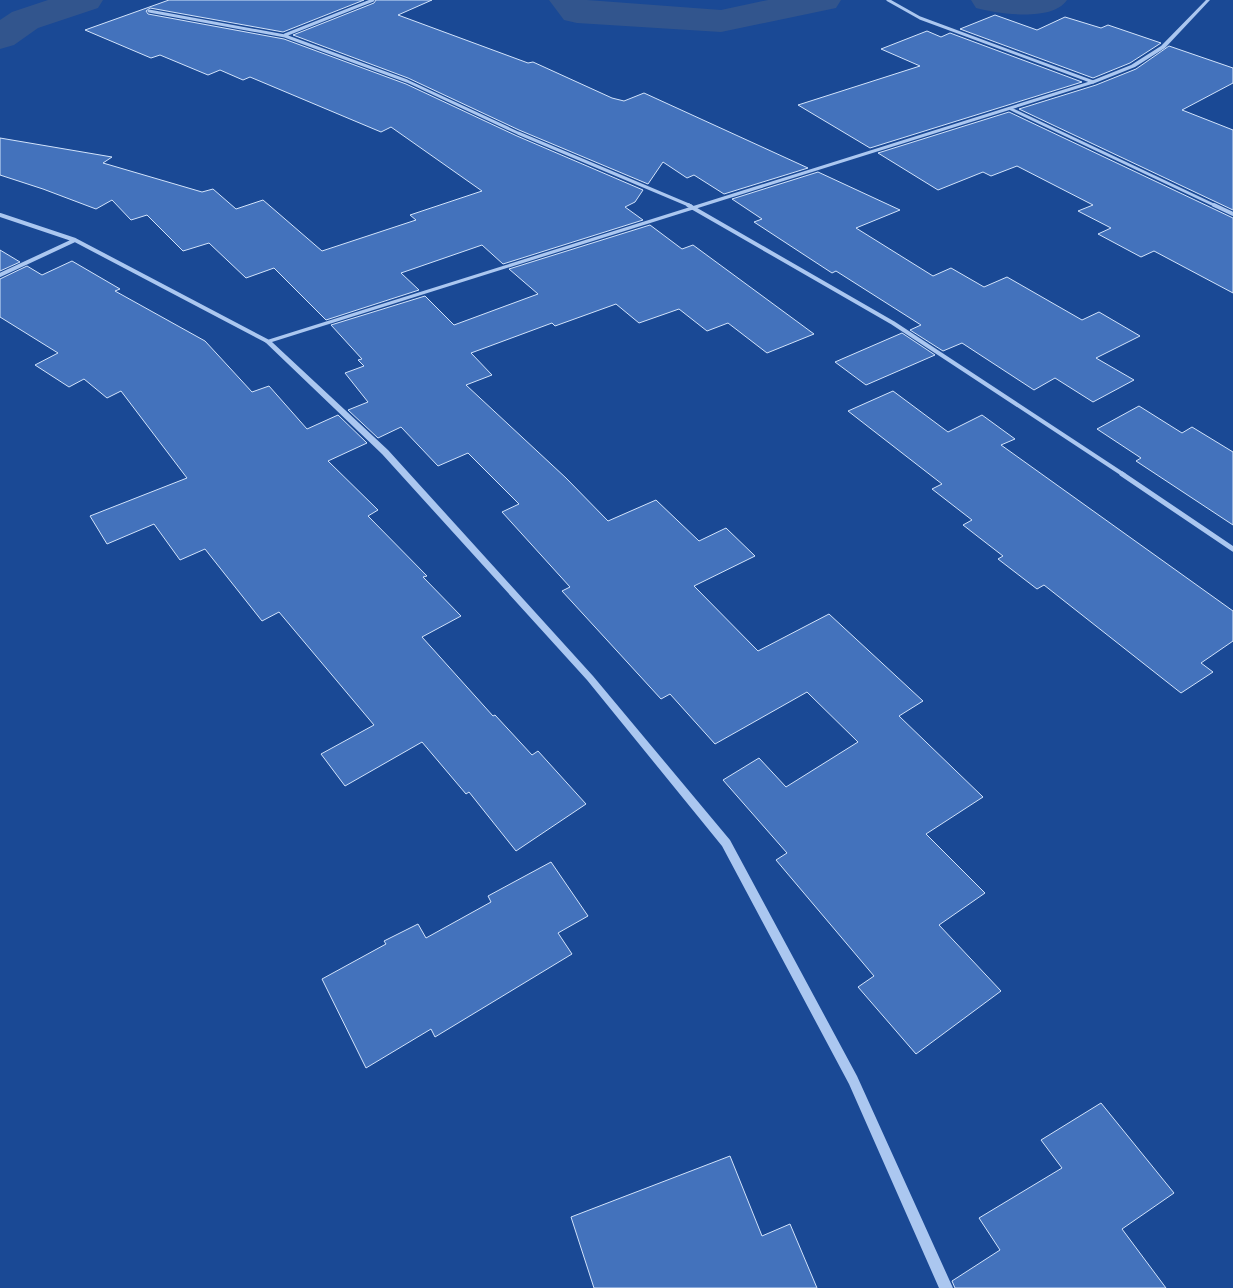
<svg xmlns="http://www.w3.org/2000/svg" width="1233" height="1288" font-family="Figtree,sans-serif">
<rect width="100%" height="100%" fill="#1a4995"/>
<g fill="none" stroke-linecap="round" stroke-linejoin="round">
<path fill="#32558d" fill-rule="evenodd" d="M48,0H103L98,8L38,28L14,45L0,49V20L12,12Z
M549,0H587L721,10L768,0H841L836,8L721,32L577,23L564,20Z
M971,0H1067C1052,22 999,14 976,8Z"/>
</g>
<path fill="#4372bc" stroke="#d2e3fb" d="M169,0H364L283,32L150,8L146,11L148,14L284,39L406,84L517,136L643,190L635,202L625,207L643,220L503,264L482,245L401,273L419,290L326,320L274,268L246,278L209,243L183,251L147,215L131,220L112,200L96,209L43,189L0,175V138L112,157L103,163L202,192L213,189L236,209L263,200L322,251L416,220L410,215L482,191L391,127L381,132L250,77L243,80L220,70L208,75L160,55L151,58L85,30Z
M376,0H432L398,15L528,63L533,62L612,98L624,101L644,93L808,168L724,194L694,175L687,178L663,162L648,184L519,130L408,78L293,35L374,3Z
M995,15L1037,30L1065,17L1101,28L1108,25L1161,43L1130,63L1093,78L960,29Z
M927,31L941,37L950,33L1082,82L870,148L798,105L920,66L881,49Z
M1169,46L1233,68V83L1182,110L1233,130V210L1019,109L1096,85L1136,69Z
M1009,112L1233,218V293L1154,251L1141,257L1098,234L1111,228L1078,211L1093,205L1017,166L991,176L983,172L938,190L878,153Z
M818,172L900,210L856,228L933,276L951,268L984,287L1007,277L1082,320L1099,312L1140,336L1096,358L1134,380L1093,402L1055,378L1034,390L962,343L943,351L910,330L921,325L836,271L832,273L754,222L762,219L732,199Z
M650,225L682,249L693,245L814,334L767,353L728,323L707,331L679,309L639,323L616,304L555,326L552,323L471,353L492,375L466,385L566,478L608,521L656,500L699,541L726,528L755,556L694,586L758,651L829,614L923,701L899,716L983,797L926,834L985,893L939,925L1001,991L916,1054L858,987L874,976L776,860L787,853L723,780L759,758L786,787L858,742L807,692L715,744L670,694L661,699L562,591L570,587L502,512L519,504L468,453L438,466L401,427L378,438L348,410L368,402L345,373L364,366L358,360L362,359L331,325L425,296L454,325L538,294L509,269Z
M0,250L20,262L0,271Z
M72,261L120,289L115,291L205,341L252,392L269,386L307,429L338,415L367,443L328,461L378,510L368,516L427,576L423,577L461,616L422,637L493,716L495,715L532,755L538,751L586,804L516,851L469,792L466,794L422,742L345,786L321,754L374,725L279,612L262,621L205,549L180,560L154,524L107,544L90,516L187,478L121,391L107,398L84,379L69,387L35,365L58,353L0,317V279L27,266L42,275Z
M902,333L935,355L866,385L835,362Z
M893,391L948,432L982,415L1015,439L1001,445L1233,611V641L1201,663L1213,672L1181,693L1044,585L1037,589L998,559L1003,556L963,525L972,520L932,489L942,484L848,411Z
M1139,406L1182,433L1192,427L1233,452V525L1136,461L1141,458L1097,429Z
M551,862L588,916L558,933L572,954L435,1037L431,1029L366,1068L322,979L386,944L384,941L418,924L426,938L491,902L488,896Z
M1101,1103L1174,1193L1122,1229L1166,1288H955L952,1281L1000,1250L979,1218L1062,1168L1041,1140Z
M730,1156L762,1236L790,1224L817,1288H594L571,1217Z"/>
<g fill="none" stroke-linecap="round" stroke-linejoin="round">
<path stroke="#abc7f0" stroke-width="3" d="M888,0L920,18L1093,82
M149,11L285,36L407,81L518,133L691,206
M285,35L373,0
M1011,109L1216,206"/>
<path stroke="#abc7f0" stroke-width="4" d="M688,205L893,323L1124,475
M1214,205L1233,214
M0,215L75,240L267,341
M0,275L75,240"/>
<path stroke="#abc7f0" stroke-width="5" d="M1122,474L1233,549"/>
<path fill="#abc7f0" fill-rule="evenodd" d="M1206,0H1210L1165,48L1135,67L1095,83L272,342L388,450L593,676L730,840L857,1076L953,1288H939L849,1084L722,846L587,680L382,454L264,341L1091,81L1131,65L1161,46Z"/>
</g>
</svg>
